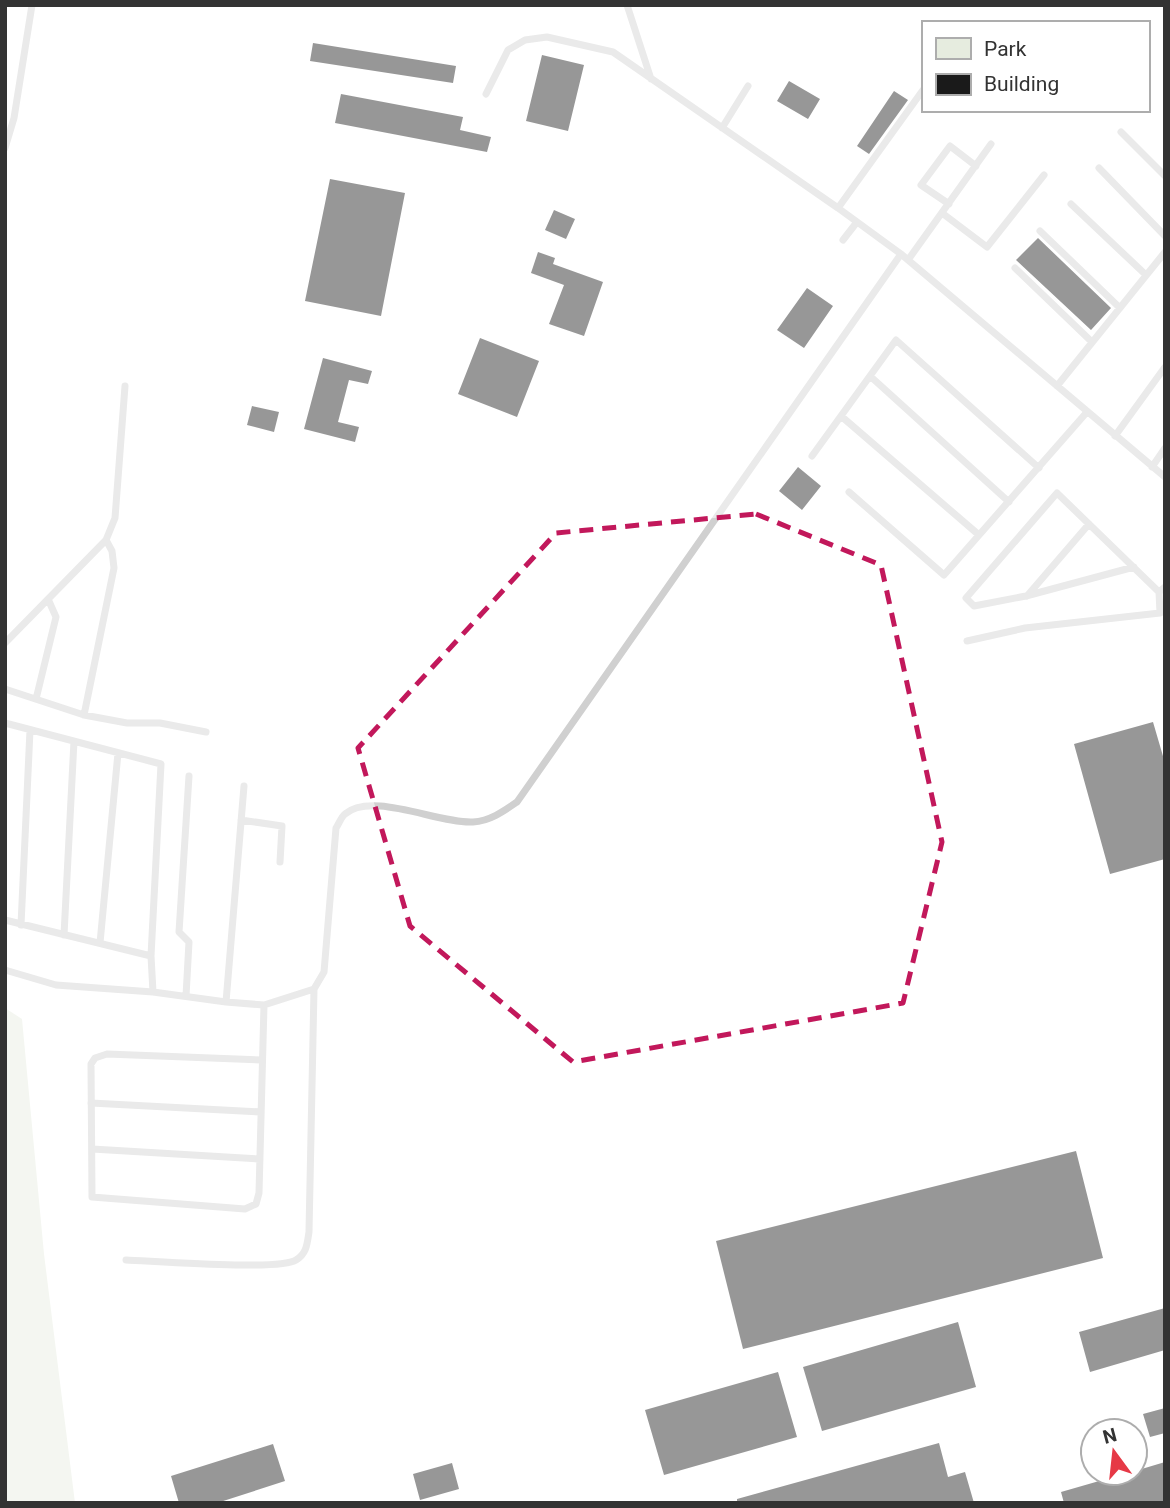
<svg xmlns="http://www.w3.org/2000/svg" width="1170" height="1508" font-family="Roboto,sans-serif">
<rect width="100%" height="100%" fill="#fff"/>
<path fill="#e6ecdf" d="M5,1008L22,1019L44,1254L75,1503H5Z"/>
<path fill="#1a1a1a" d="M313,43L456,66L453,83L310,61Z
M542,55L584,65L568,131L526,121Z
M789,81L820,99L808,119L777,101Z
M894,91L908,100L869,154L857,146Z
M341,94L463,117L460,130L491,137L487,152L335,123Z
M330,179L405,193L381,316L305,301Z
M554,210L575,219L566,239L545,230Z
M1038,238L1111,308L1091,330L1016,260Z
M538,252L555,258L553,264L603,282L584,336L549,324L564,285L531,273Z
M807,288L833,306L804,348L777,330Z
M480,338L539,361L517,417L458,394Z
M323,358L372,371L368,384L349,380L338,422L359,427L355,442L304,429Z
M252,406L279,412L274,432L247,425Z
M798,467L821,486L802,510L779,491Z
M1153,722L1165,763V859L1110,874L1074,744Z
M1076,1151L1103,1258L743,1349L716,1241Z
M1165,1308V1350L1090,1372L1079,1332Z
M958,1322L976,1387L822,1431L803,1367Z
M778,1372L797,1437L664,1475L645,1410Z
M1165,1408V1433L1150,1437L1143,1414Z
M939,1443L948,1477L965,1472L974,1503H737V1499Z
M273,1444L285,1481L217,1503H179L171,1476Z
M1165,1462V1503H1064L1061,1492L1127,1473H1135V1471Z
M452,1463L459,1489L420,1500L413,1474Z"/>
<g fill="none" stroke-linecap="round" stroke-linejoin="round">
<path stroke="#d0d0d0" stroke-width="7" d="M627,5L651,79
M486,94L508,50L525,40L547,37L613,52L838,208L901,254
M722,128L748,86
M1121,132L1165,176
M5,148L14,118L32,5
M1099,168L1165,236
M949,204L921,185L950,146L976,166
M1071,204L1146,275
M838,208L923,90
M942,213L987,247L1044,175
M1040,231L1120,308
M843,240L857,222
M908,260L991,144
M1015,268L1092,342
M870,376L1009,502
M1057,386L1165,252
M841,416L979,535
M1115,436L1165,367
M812,456L896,340L1039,468
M1152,467L1165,448
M849,492L944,575L1087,412
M1134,567L1026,596L974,606L966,598L1057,493L1159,592L1165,587
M1027,596L1089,524
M967,641L1025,628L1160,613L1159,592
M5,643L106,540L115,518L125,386
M5,689L84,715L127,723H160L206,732
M36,699L56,617L48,599
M84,715L114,568L112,551L106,540
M5,723L161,764L151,956L153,992L226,1002L264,1005L314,989L324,972L336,828C339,824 341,817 345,814C372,791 439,824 473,822C490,821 504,811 517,802L901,254L1165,477
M241,820L282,826L280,862
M5,920L151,956
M21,925L30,730
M64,935L74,741
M100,943L118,753
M5,970L56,985L153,992
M186,996L189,942L179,932L189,776
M226,1002L244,786
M261,1060L107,1054L95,1058L91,1064L92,1197L245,1209L256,1204L259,1193L264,1005
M91,1103L261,1112
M92,1149L260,1159
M126,1260C154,1261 279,1271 296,1260C307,1253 307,1244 309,1232L314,989"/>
</g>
<path d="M0 0H1170V1508H0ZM756,514L881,565L942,842L903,1003L573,1062L410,926L358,748L556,533Z" fill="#fff" fill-opacity=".55" fill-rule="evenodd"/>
<path fill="none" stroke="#c2185b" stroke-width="5" stroke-dasharray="14 9" stroke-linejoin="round" d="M756,514L881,565L942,842L903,1003L573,1062L410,926L358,748L556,533Z"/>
<rect width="1170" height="1508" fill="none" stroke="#333333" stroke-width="14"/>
<rect x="922" y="21" width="228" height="91" fill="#ffffff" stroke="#adadad" stroke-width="2"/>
<rect x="936" y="38" width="35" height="21" fill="#e6ecdf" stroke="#adadad" stroke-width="2"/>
<text x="984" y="56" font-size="21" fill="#333333">Park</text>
<rect x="936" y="74" width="35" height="21" fill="#1a1a1a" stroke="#adadad" stroke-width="2"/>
<text x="984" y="91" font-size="21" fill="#333333">Building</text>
<g transform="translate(1114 1452) rotate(345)"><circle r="33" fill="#ffffff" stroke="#adadad" stroke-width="2"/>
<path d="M0-5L12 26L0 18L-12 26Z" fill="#e63946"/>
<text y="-10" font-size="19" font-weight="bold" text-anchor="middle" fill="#333333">N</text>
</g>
</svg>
